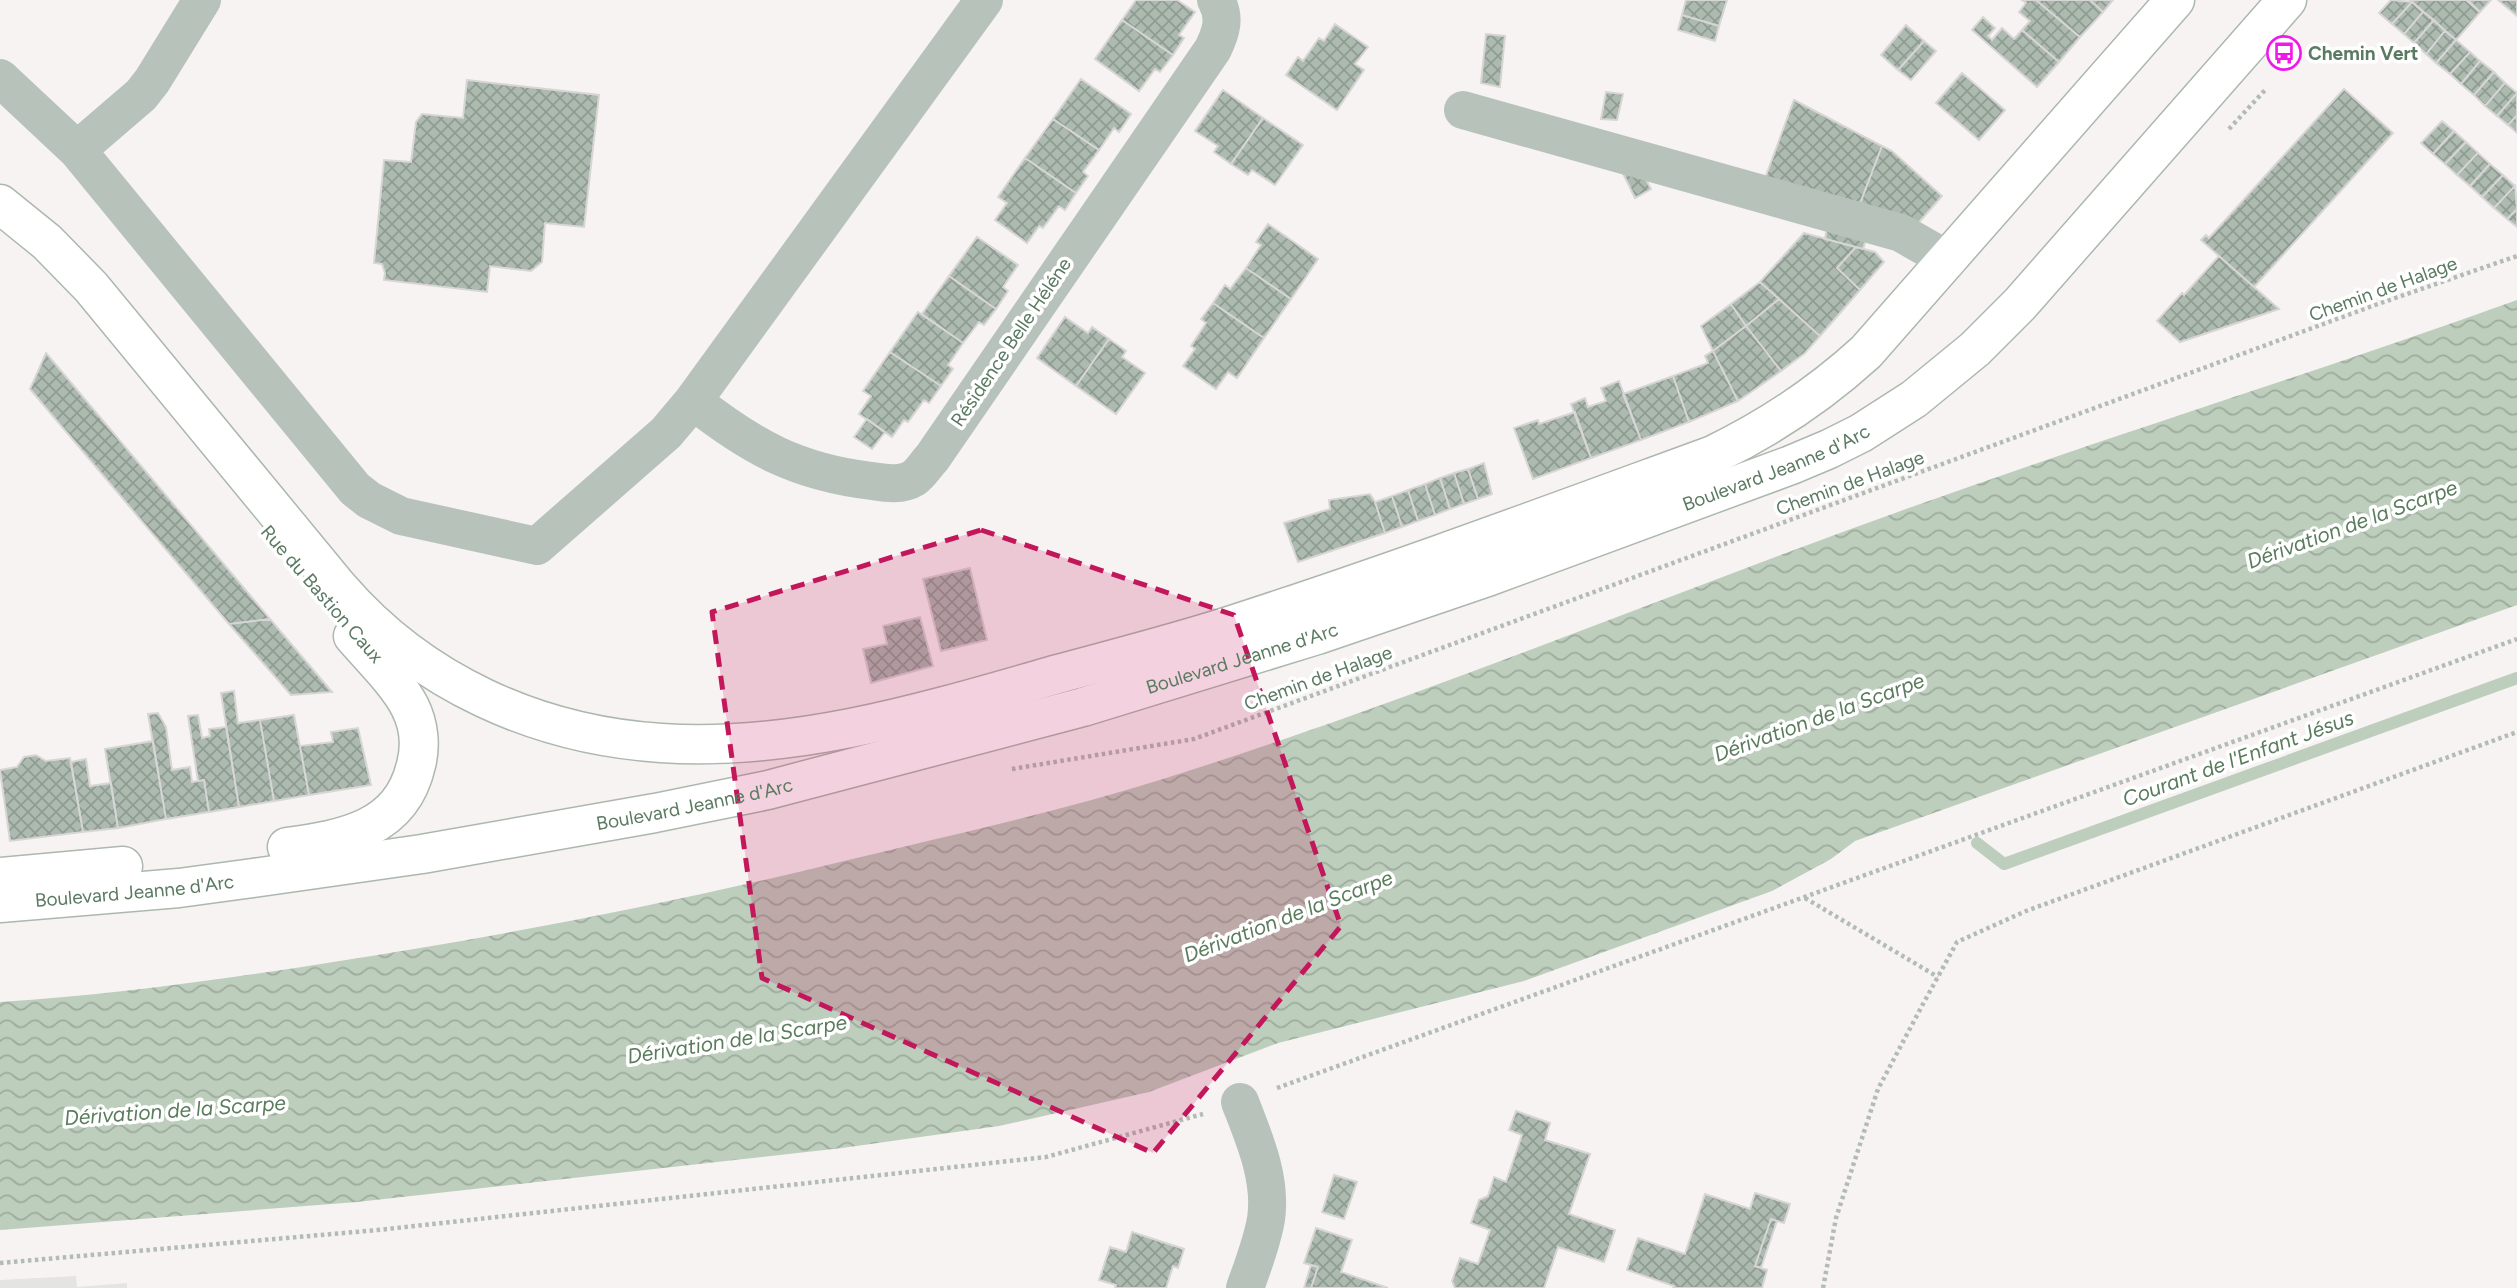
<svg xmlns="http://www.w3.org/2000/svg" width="2517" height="1288" font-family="Figtree,sans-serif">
<defs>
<pattern id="water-waves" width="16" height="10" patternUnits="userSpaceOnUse" patternTransform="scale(1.75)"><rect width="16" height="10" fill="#bdcebd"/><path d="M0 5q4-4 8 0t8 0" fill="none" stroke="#9dac9d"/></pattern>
<pattern id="building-cross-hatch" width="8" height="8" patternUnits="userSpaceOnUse" patternTransform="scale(1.75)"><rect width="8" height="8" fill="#acbaaf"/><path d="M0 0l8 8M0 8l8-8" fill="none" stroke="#8f9c92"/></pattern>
</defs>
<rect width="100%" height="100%" fill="#f7f3f3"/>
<path fill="#e4e4e3" d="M76,1276L77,1287L127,1283V1288H0V1280Z"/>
<path fill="url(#water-waves)" d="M2517,300V605L1855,841L1831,859L1772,891L1524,981L1278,1043L1149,1092L999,1126L842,1148L357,1202L0,1230V1002C109,995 219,980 327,963C501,936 673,903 844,861C950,835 1058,812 1163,779C1415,700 1658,598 1906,509C2109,436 2315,373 2517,300Z"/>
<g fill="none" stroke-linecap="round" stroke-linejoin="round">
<path stroke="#bdcebd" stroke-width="12" d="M1977,843L2004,864L2517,678"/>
</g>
<path fill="url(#building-cross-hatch)" stroke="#d8d5d6" stroke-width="2" d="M1136,0H1177L1195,12L1179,35L1184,38L1173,55L1122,20Z
M1686,0H1727L1719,26L1682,15Z
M2022,0H2036L2080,37L2059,62L2022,30L2030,21L2019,12L2026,3Z
M2036,0H2090L2103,12L2080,37Z
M2090,0H2113L2103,12Z
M2391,0L2412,2L2392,24L2379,13Z
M2410,0H2466L2480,12L2456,40Z
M2468,0H2491L2480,12Z
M2498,0H2517V16Z
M2412,2L2423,12L2404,34L2392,24Z
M2423,12L2434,20L2414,43L2404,34Z
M1682,15L1719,26L1715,41L1678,30Z
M1983,17L1995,28L1988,36L1992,40L2002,28L2014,39L2022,30L2059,62L2037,87L1972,30Z
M1122,20L1173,55L1160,72L1155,69L1139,91L1095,59Z
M2434,20L2445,31L2426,54L2414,43Z
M1335,24L1368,47L1355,64L1364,70L1337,110L1286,75L1298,57L1303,61L1319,38L1324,41Z
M1906,25L1924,41L1898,70L1881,55Z
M2445,31L2456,40L2436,63L2426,54Z
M1486,34L1505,36L1500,87L1481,83Z
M2456,40L2470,52L2450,74L2436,63Z
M1924,41L1936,51L1911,80L1898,70Z
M2470,52L2480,61L2461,84L2450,74Z
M2480,61L2494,72L2474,95L2461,84Z
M2494,72L2505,83L2485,106L2474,95Z
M1962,73L2005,110L1979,140L1936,103Z
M1081,79L1131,114L1119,132L1114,128L1099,150L1053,119Z
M467,80L599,95L584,227L545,223L542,262L531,271L490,266L487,292L384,280L385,273L382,264L374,263L384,160L411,162L416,122L422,114L463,118Z
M2505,83L2517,93L2497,116L2485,106Z
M2344,89L2393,133L2254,287L2201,240L2206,235L2209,238Z
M1223,90L1263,118L1231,164L1214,152L1218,146L1195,131Z
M1606,92L1623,94L1617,120L1601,119Z
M2517,93V115L2508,125L2497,116Z
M1794,100L1882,146L1858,209L1764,181Z
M2517,115V133L2508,125Z
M1263,118L1303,145L1275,185L1252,170L1248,175L1231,164Z
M1053,119L1099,150L1083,172L1088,176L1076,193L1025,158Z
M2442,121L2454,131L2433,154L2421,143Z
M2454,131L2466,142L2445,164L2433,154Z
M2466,142L2478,153L2457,175L2445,164Z
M1882,146L1892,151L1942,196L1914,228L1858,209Z
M2478,153L2490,164L2470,186L2457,175Z
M1025,158L1076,193L1065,210L1059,206L1043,228L1039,226L1027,243L995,220L1007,203L998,197Z
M1617,161L1640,168L1651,189L1635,198Z
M2490,164L2503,175L2482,197L2470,186Z
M2503,175L2515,186L2494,208L2482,197Z
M2515,186L2517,209L2507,219L2494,208Z
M2517,209V227L2507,219Z
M1828,221L1868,233L1863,249L1825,239Z
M1268,224L1318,259L1291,299L1246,268L1261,245L1256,242Z
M1804,233L1856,247L1837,268L1860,290L1820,336L1760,282Z
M977,237L1018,265L1003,287L1008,291L996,309L949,276Z
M1856,247L1875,252L1884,262L1860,290L1837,268Z
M2219,256L2279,309L2180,342L2157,321L2182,293L2184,295Z
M1246,268L1291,299L1264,338L1213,303L1225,285L1230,289Z
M949,276L996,309L984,325L979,322L963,343L922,314Z
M1760,282L1779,299L1746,326L1731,304Z
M1779,299L1820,336L1805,353L1781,371L1746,326Z
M1213,303L1264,338L1237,378L1228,372L1216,389L1183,366L1195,349L1191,346L1206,323L1201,319Z
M1731,304L1746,326L1713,351L1701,326Z
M918,312L963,343L948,365L953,369L941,386L890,352Z
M1065,317L1088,333L1092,327L1109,339L1076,386L1037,358Z
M1746,326L1781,371L1738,401L1713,351Z
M1109,339L1126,351L1122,357L1145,373L1116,414L1076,386Z
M1713,351L1738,401L1689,422L1673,376L1708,363L1705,356Z
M890,352L941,386L929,403L924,400L908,422L904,420L892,437L859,414L871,396L863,391Z
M46,353L270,619L229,624L30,389Z
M1673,376L1689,422L1641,440L1623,394Z
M1619,381L1641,440L1591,458L1571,404L1585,398L1588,407L1606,401L1601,388Z
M1575,412L1591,458L1533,479L1514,428L1538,420L1539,424Z
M867,419L885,432L872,449L854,437Z
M1484,463L1492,494L1478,499L1468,469Z
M1468,469L1478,499L1464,504L1454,473Z
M1454,473L1464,504L1450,509L1440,478Z
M1440,478L1450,509L1435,515L1425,484Z
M1425,484L1435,515L1418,521L1408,490Z
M1408,490L1418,521L1402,527L1392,496Z
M1370,494L1375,502L1385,533L1298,562L1284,523L1330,509L1329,500Z
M1392,496L1402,527L1385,533L1375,502Z
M970,568L987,640L941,651L923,579Z
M920,617L933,666L871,683L863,649L887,644L883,626Z
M270,619L332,692L291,695L229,624Z
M234,691L238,723L260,720L274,801L239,807L221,693Z
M158,713L166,727L172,770L190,767L192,782L204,780L209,812L166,819L148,714Z
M198,715L202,738L210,736L209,729L226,727L239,807L209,812L204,780L198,781L188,716Z
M294,715L309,795L274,801L260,720Z
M358,728L371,785L309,795L300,746L333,742L331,732Z
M153,741L166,819L118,828L105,749Z
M36,755L46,761L70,758L83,832L10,841L0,770L17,767L24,757Z
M86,759L90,786L111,783L118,828L83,832L71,762Z
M1516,1111L1550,1123L1545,1140L1590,1154L1569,1214L1615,1230L1604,1262L1558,1247L1544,1288H1455L1452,1281L1460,1258L1478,1264L1490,1230L1471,1223L1479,1200L1488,1196L1494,1177L1506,1182L1522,1135L1509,1130Z
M1334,1175L1357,1182L1344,1219L1322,1212Z
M1755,1193L1790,1204L1784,1223L1771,1219L1755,1266L1767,1270L1762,1288H1673L1674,1286L1627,1270L1638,1238L1685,1254L1705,1194L1750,1209Z
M1771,1219L1777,1221L1761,1268L1755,1266Z
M1316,1228L1352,1240L1341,1272L1388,1288H1311L1318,1267L1304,1263Z
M1132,1232L1184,1249L1178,1268L1173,1266L1166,1288H1115L1116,1285L1099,1280L1110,1247L1126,1252Z
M1311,1265L1318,1267L1311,1288H1304Z"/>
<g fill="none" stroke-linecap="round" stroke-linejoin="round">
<g stroke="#acb8ae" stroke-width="41">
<g id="major">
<path d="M0,204L47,242L91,287L339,588C421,683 537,735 661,743C796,752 929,711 1058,674C1117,658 1176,643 1235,624C1396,572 1554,513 1713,455C1769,428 1820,394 1866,352L2175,0"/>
<path d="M287,847C344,839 401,830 416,765C421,746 419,725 410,707C398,683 371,657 353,636"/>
<path d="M0,877L123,866"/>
<path id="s1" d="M0,903L179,888L253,878L422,854L655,813L768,790L1083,707L1317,635L1490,576L1791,465L1829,449L1861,433L1914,399L1975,349L2020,304L2287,0"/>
</g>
</g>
<path stroke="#b3bbb5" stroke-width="4.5" stroke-dasharray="3.5 3.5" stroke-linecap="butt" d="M2229,129L2266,89
M1012,769L1194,739L2375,305L2517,256
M1805,898L1938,977
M1277,1088L2517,639
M0,1263L378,1230L1046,1157L1203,1114
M1823,1288L1836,1218L1878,1089L1923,1004L1957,942L2026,911L2517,732"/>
<path stroke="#b7c3ba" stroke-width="38" d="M0,78L77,150L355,489L369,500L401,516L537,546L666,433L693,401L984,0
M1463,110L1901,233L1948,260
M77,150L141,95L152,81L202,0
M693,401C752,447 796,472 872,481C885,483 901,486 914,478C921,473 926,464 932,458L1213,49C1221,32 1226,18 1216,0
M1240,1102C1254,1138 1272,1179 1266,1219C1262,1243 1253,1265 1245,1288"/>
<use href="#major" stroke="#fff" stroke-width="38"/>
</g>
<path fill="#c2185b" fill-opacity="0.2" stroke="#c2185b" stroke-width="5" stroke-dasharray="14 9" stroke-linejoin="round" d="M981,530L1234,615L1341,926L1153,1153L762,978L712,612Z"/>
<defs>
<g id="bus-ring" transform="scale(1.75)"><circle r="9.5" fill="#fff" stroke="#ef1aea" stroke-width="1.5"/><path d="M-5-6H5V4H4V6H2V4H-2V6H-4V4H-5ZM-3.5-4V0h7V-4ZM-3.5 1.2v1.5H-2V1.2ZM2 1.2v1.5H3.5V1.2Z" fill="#ef1aea"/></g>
</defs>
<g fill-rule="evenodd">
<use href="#bus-ring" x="2284" y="53"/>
</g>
<g text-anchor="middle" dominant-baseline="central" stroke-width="7" stroke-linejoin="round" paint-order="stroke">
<g font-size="19" font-weight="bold" fill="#5b7a62" stroke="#fff" text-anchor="start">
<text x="2308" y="53">Chemin Vert</text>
</g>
<g font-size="19" fill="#5b7a62" stroke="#fff">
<text transform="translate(2383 289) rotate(-20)">Chemin de Halage</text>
<text transform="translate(1011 342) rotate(-56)">Résidence Belle Héléne</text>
<text stroke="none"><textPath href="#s1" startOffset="1836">Boulevard Jeanne d'Arc</textPath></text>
<text transform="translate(1850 483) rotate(-20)">Chemin de Halage</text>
<text transform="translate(322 594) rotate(49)">Rue du Bastion Caux</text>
<text stroke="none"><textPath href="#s1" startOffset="1269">Boulevard Jeanne d'Arc</textPath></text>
<text transform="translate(1318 678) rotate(-20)">Chemin de Halage</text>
<text stroke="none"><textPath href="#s1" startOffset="702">Boulevard Jeanne d'Arc</textPath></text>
<text stroke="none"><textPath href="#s1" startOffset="135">Boulevard Jeanne d'Arc</textPath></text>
</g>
<g font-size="21" font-style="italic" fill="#5a7c5c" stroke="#fff">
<text transform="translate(2352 524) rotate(-20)">Dérivation de la Scarpe</text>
<text transform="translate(1819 717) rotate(-20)">Dérivation de la Scarpe</text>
<text transform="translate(2238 758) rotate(-20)">Courant de l'Enfant Jésus</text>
<text transform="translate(1288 916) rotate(-21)">Dérivation de la Scarpe</text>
<text transform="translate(737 1039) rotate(-9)">Dérivation de la Scarpe</text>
<text transform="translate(175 1110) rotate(-4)">Dérivation de la Scarpe</text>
</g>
</g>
</svg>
